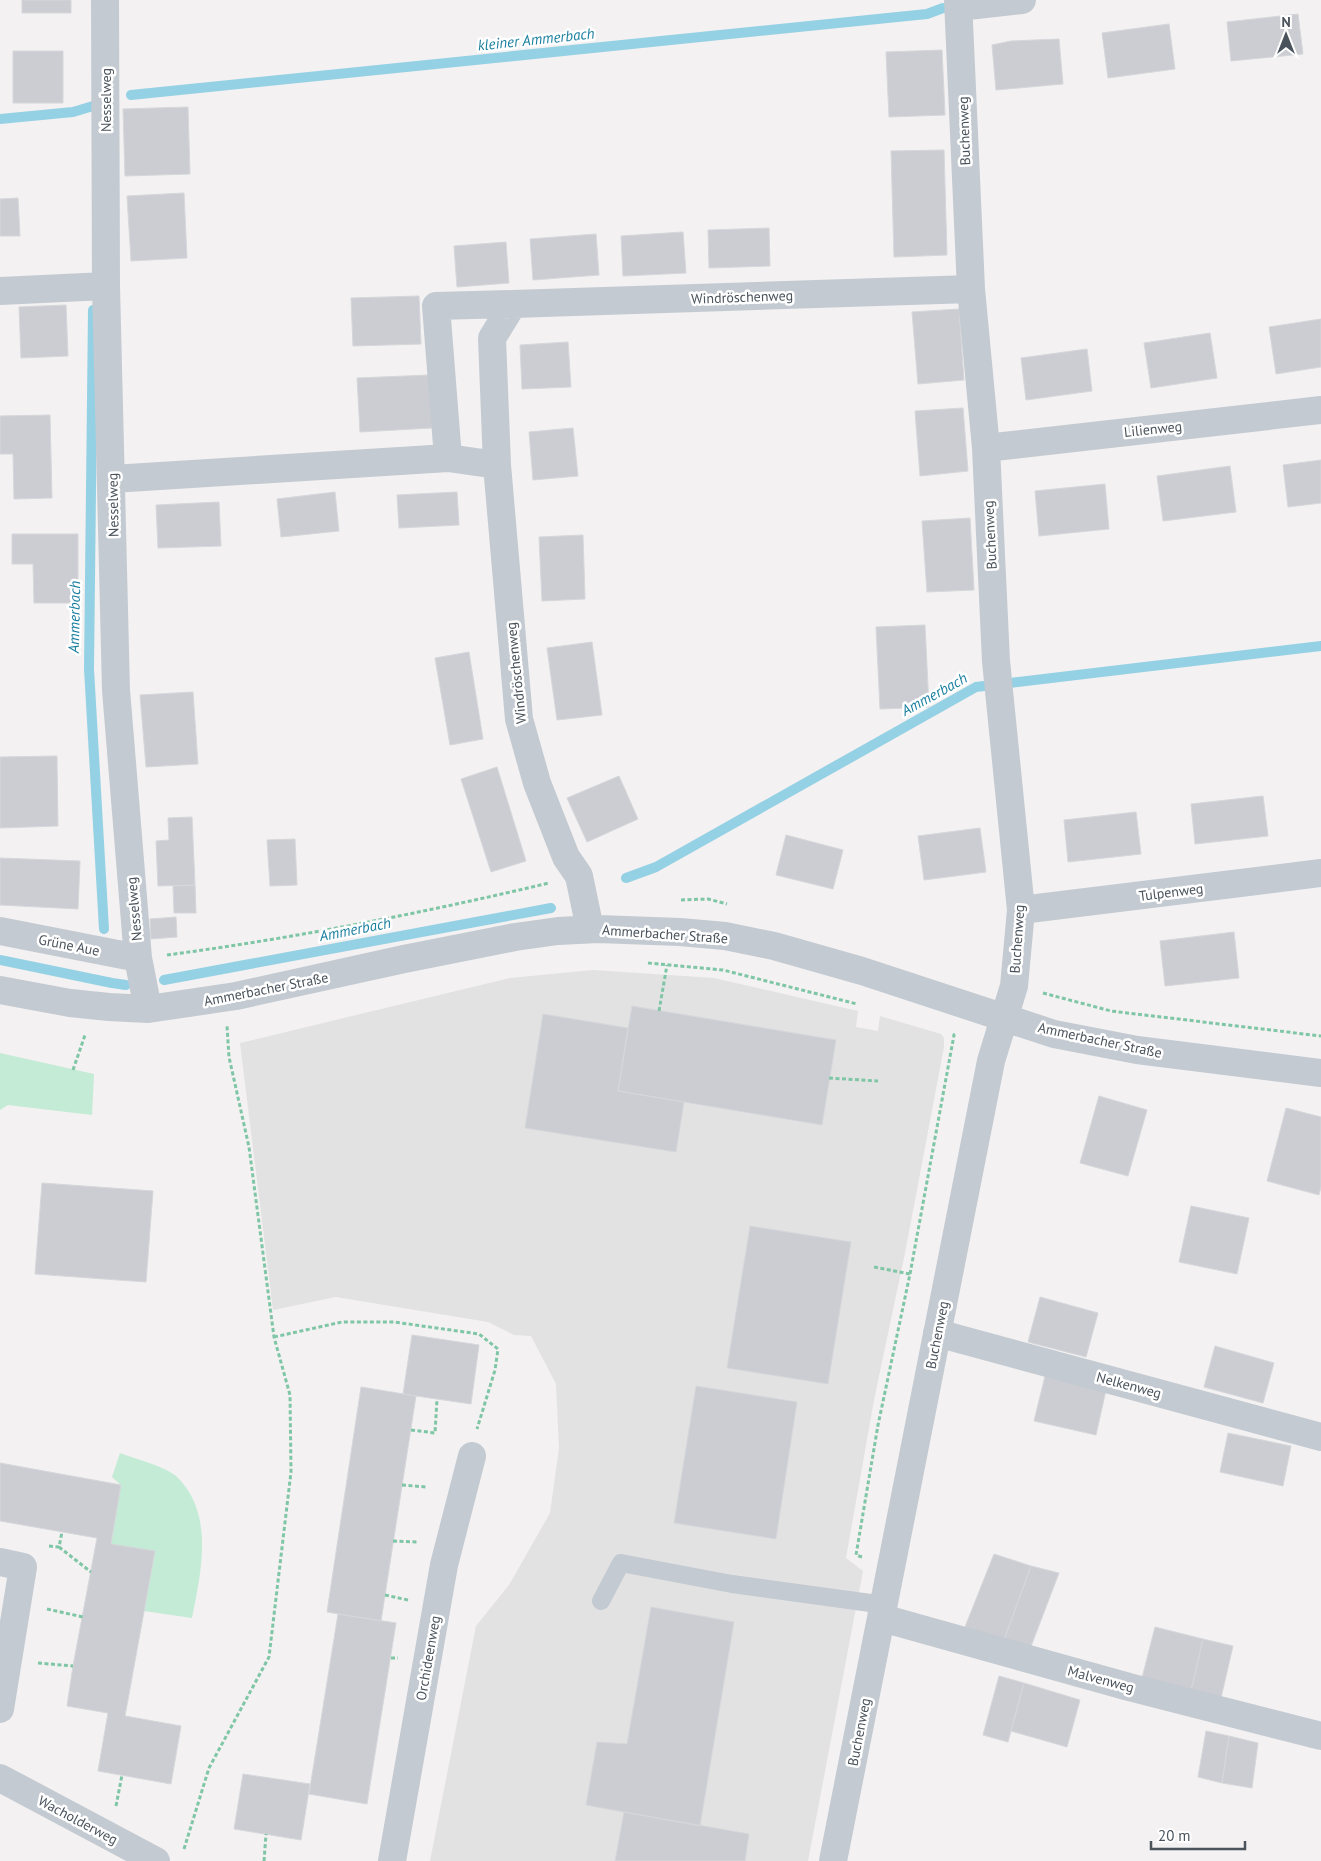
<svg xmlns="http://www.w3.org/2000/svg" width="1321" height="1861" font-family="'PT Sans',sans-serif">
<rect width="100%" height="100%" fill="#f3f1f1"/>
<path fill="#e3e2e2" d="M593,970L714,978L858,1011L856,1027L878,1031L880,1016L941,1034L944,1038V1047L905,1253L874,1400L846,1558L863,1571L808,1861H430L476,1626L509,1585L550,1513L559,1448L556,1384L531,1336L514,1335L488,1322L336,1297L273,1310L240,1043L510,978Z"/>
<path fill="#c4ebd5" d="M0,1053L94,1074L92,1115L8,1105L0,1110Z
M120,1453C133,1458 166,1467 176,1476C215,1513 201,1572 192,1618L144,1611L155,1552L111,1544L121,1485L112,1477Z"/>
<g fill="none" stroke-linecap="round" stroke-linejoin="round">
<path stroke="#95d1e4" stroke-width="10" d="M131,95L927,14L943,8
M0,119L73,112L93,106
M93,310L89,669L104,929
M626,878L656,867L976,687L1321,646
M0,960L112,983L126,985
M164,980L551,908"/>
</g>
<path fill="#cbcdd2" stroke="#d5d7db" d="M22,0H71V13H22Z
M1298,14L1303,54L1231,61L1227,22Z
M1169,24L1175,69L1108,78L1102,33Z
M1059,39L1063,84L996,90L992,45L1011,41Z
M942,50L945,115L889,117L886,52Z
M13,51H63V103H13Z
M188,107L190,174L125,176L123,109Z
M944,150L947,255L894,257L891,151Z
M184,193L187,258L131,261L127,196Z
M18,198L20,236H0V199Z
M769,228L770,266L709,268L708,230Z
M683,232L686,273L623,276L621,236Z
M596,234L599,275L533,280L530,239Z
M506,242L509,283L457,287L454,246Z
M419,296L421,344L353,346L351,298Z
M66,305L68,356L21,358L19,307Z
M959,309L964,380L918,384L912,312Z
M1321,319V367L1276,374L1269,327Z
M1210,333L1217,378L1151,388L1144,343Z
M568,342L571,387L522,389L520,345Z
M1087,349L1092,391L1026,400L1021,358Z
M429,375L432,428L360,432L357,378Z
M963,408L968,471L920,476L915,411Z
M50,415L52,498L14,499L13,454H0V416Z
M573,428L578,476L533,480L529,432Z
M1321,460V503L1288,507L1283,465Z
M1230,466L1236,512L1163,521L1157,476Z
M1105,484L1109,529L1039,536L1035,491Z
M335,492L339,531L281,537L277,499Z
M457,492L459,525L399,528L397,495Z
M219,502L221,546L158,548L156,505Z
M970,518L974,590L927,592L922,521Z
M12,534H78V603H34L33,564H12Z
M583,535L585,599L542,601L539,537Z
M925,625L929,707L880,709L876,627Z
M592,642L602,715L557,720L547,648Z
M469,652L483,739L450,745L435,658Z
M193,692L198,764L146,767L140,695Z
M57,756L58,826L0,828V757Z
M497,767L526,861L491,872L461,779Z
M619,776L638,819L587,842L567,798Z
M1263,796L1268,836L1195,844L1191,804Z
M1136,812L1141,854L1068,862L1064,820Z
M192,817L195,885L158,886L156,841L169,840L168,818Z
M980,828L986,872L924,880L918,836Z
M786,835L843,850L833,889L776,875Z
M295,839L297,885L270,886L267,840Z
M0,858L80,861L78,909L0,905Z
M195,885L196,913H174L173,886Z
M176,917L177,937L151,939L150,919Z
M1234,932L1239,978L1165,986L1160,941Z
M632,1006L836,1040L822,1125L618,1091Z
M543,1014L628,1028L618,1091L684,1102L676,1152L525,1128Z
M1099,1096L1147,1110L1128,1176L1080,1163Z
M1286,1108L1321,1117V1187L1319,1195L1267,1181Z
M42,1183L153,1191L146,1282L35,1274Z
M1191,1206L1249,1218L1237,1274L1179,1262Z
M750,1226L851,1242L828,1384L727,1368Z
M1040,1297L1098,1313L1086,1357L1028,1342Z
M412,1335L479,1345L471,1404L403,1394Z
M1215,1346L1274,1363L1263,1403L1204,1387Z
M1045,1376L1106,1390L1096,1435L1034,1421Z
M696,1386L797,1402L776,1539L674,1523Z
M361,1387L416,1396L381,1621L327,1612Z
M1228,1433L1291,1446L1283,1486L1220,1472Z
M0,1463L121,1485L111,1544L155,1551L125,1716L181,1726L171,1784L98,1771L108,1713L67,1706L73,1666L97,1538L0,1521Z
M994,1554L1031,1566L1004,1640L965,1627Z
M1031,1566L1059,1573L1030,1649L1004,1640Z
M651,1607L734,1622L700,1826L586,1805L597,1742L627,1744Z
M338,1614L396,1623L367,1804L309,1794Z
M1155,1627L1203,1639L1191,1691L1142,1678Z
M1203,1639L1233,1646L1221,1698L1191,1691Z
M999,1676L1024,1683L1008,1742L983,1735Z
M1024,1683L1080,1700L1067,1747L1011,1731Z
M1206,1731L1229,1736L1222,1783L1198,1777Z
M1229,1736L1258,1743L1252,1788L1222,1783Z
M243,1774L310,1784L301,1840L234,1829Z
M624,1812L749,1834L745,1861H615Z"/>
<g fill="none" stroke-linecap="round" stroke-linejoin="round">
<path stroke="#7fc6a6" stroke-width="3" stroke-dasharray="4 2.5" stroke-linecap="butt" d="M681,900L708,899L727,904
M167,955C295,938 423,913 549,883
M648,963L723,970L857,1004
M1043,993L1111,1011L1321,1036
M659,1011L667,965
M73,1070L85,1035
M829,1078L878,1081
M874,1267L910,1274
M274,1337L342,1322H394L479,1334L498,1349L495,1370L477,1429
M411,1430L435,1433L437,1399
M402,1485L426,1487
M393,1541L418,1542
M49,1546L59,1547L62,1532
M59,1547L91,1572
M862,1557L856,1555L878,1425L910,1274L954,1035L951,1034
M385,1595L408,1600
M47,1609L83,1617
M391,1658H398
M38,1663L73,1666
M116,1806L122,1775
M184,1849L209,1768L269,1657L291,1472L290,1395L274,1337L249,1147L229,1057L227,1026
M264,1861L266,1834"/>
<path stroke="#c3cad1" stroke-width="18" d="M601,1601L621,1563L732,1584L885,1605"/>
<path stroke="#c3cad1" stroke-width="28" d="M105,0L106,286L116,690L138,958L148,1009
M959,7L1022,0
M0,291L106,286
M986,448L1321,410
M448,458L436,306L513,304
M112,479L448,458L497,465
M1021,910L1321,873
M590,929L579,876L566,857L537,783L519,719L497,465L492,338L513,304L971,289
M0,931L138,958
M0,990L70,1003L109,1007L148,1009L236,996L404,959L515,937L558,931L598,929L680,932L725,936L774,946L862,971L1054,1034L1137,1050L1321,1073
M937,1333L1321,1437
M0,1562L23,1567L0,1709
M882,1618L1129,1687L1321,1736
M0,1778L156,1861
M392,1861L444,1565L472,1456
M833,1861L991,1061L1014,986L1021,910L996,661L986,448L971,289L958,0"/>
</g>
<g text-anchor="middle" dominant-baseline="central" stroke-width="5" stroke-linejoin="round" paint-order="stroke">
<g font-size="14" fill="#4a535c" stroke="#fff">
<text transform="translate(106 100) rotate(-90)">Nesselweg</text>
<text transform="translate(964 131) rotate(-92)">Buchenweg</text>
<text transform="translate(742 297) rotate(-2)">Windröschenweg</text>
<text transform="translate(1153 429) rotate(-6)">Lilienweg</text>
<text transform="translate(113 505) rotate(-91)">Nesselweg</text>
<text transform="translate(990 535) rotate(-93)">Buchenweg</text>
<text transform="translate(516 673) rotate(-96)">Windröschenweg</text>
<text transform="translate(1171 892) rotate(-7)">Tulpenweg</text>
<text transform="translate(134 909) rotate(-95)">Nesselweg</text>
<text transform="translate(665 934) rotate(4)">Ammerbacher Straße</text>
<text transform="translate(1017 939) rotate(-86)">Buchenweg</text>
<text transform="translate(69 945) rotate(11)">Grüne Aue</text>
<text transform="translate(266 989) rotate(-11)">Ammerbacher Straße</text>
<text transform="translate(1100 1040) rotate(12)">Ammerbacher Straße</text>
<text transform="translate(937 1335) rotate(-79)">Buchenweg</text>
<text transform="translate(1129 1385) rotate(15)">Nelkenweg</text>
<text transform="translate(428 1658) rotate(-80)">Orchideenweg</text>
<text transform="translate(1101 1679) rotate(15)">Malvenweg</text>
<text transform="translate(859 1732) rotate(-79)">Buchenweg</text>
<text transform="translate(78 1820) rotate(28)">Wacholderweg</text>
</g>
<g font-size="15" font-style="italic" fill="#1a7e9f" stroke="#fff">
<text transform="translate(536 39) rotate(-6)">kleiner Ammerbach</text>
<text transform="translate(74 617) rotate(-89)">Ammerbach</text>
<text transform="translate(934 694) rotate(-29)">Ammerbach</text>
<text transform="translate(355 929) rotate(-11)">Ammerbach</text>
</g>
</g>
<g transform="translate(1286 35)" stroke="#ffffff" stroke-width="4" paint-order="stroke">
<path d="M0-4L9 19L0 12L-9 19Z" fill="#4a535c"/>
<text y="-8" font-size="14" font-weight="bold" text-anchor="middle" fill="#4a535c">N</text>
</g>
<path d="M1151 1841v8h94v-8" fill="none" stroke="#4a535c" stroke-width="2.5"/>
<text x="1158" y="1841" font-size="15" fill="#4a535c" stroke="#ffffff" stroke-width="4" paint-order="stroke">20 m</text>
</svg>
